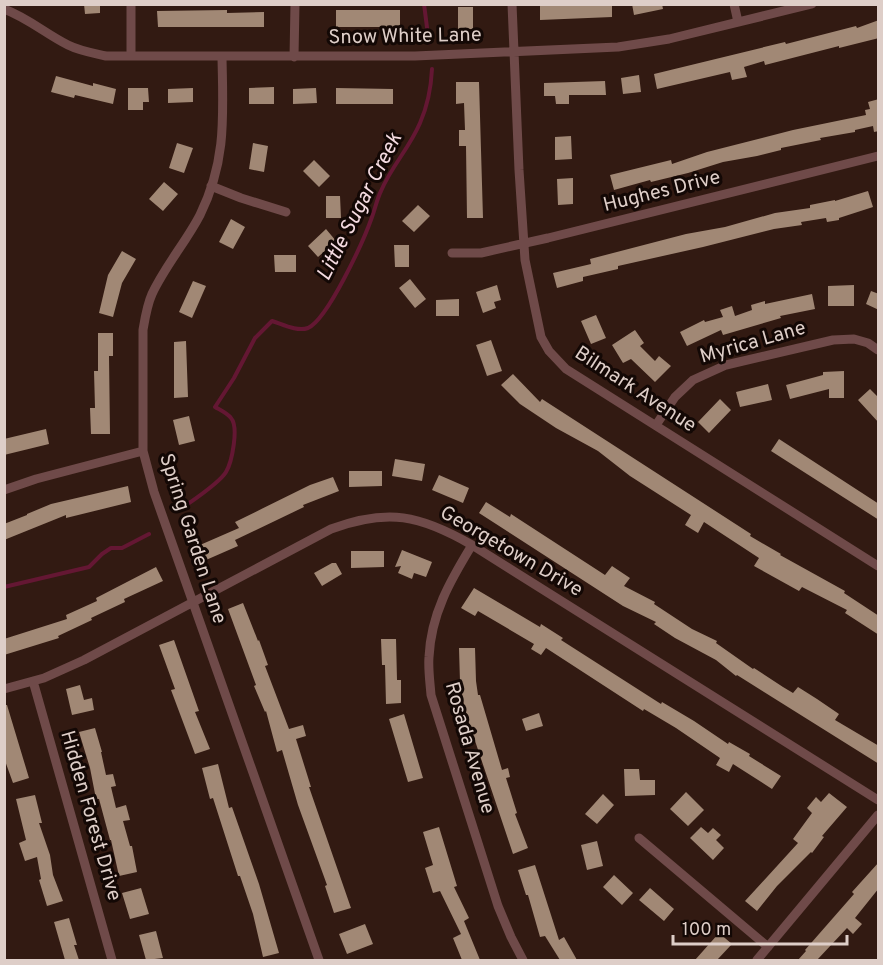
<svg xmlns="http://www.w3.org/2000/svg" width="883" height="965" font-family="Overpass,sans-serif">
<rect width="100%" height="100%" fill="#321a12"/>
<g fill="none" stroke-linecap="round" stroke-linejoin="round">
<path stroke="#641733" stroke-width="4" d="M424,4L429,43
M178,511C190,502 219,484 226,472C232,462 239,427 231,418C227,413 220,410 215,407L234,378L255,338L272,321C282,324 297,332 308,328C328,319 364,240 372,217C375,209 377,199 381,191C391,167 410,147 420,123C428,105 431,89 432,69
M4,587L89,567L102,554L111,548H122L149,534"/>
</g>
<path fill="#a18875" d="M84,4H100V13L85,14Z
M612,4V17L540,20V5Z
M632,4H662L663,9L634,15Z
M458,7H473V29H458Z
M227,10V13L264,12V27H158L157,11Z
M336,10H400V27H336Z
M879,20V38L839,48V46L765,65L764,61L744,67L747,77L732,80L730,72L657,89L654,74L785,42L786,44L856,26L857,28Z
M639,75L641,92L623,94L621,78Z
M56,76L93,86V83L116,89L113,104L75,95L74,98L51,92Z
M605,81L606,95H569V104H556L555,96H544V83Z
M456,82H479L483,218H467L466,146H459V130H465L464,103L456,104Z
M274,87V104H249V88Z
M128,88H148L149,102H143V110H128Z
M193,88V102L168,103V89Z
M316,88L317,103L293,104V89Z
M336,88L393,89V104H336Z
M879,99V131L874,132L873,126L855,130V132L820,138L821,140L781,148V150L757,156L723,162L688,173L651,182L650,180L614,190L610,175L671,160L672,164L707,152L793,130L866,115L865,110L870,109L868,102Z
M571,136L572,159L555,160V137Z
M177,143L193,148L184,173L169,168Z
M253,143L268,146L264,172L249,169Z
M314,160L330,176L319,187L303,171Z
M573,178V204L558,205L557,179Z
M164,182L178,194L163,211L149,199Z
M868,191L873,207L839,218V220L827,222L826,218L801,222L802,225L774,229L703,247L618,266V269L583,277V281L557,288L553,273L591,264L590,259L686,234L725,227L775,213L810,208V205L835,200V201Z
M326,196H340L341,218H326Z
M418,205L430,216L414,232L402,221Z
M231,219L245,227L233,249L219,242Z
M326,229L336,241L318,257L308,246Z
M394,245H409V267H395Z
M122,251L136,259L122,283L113,317L99,313L108,275Z
M274,255H296V272H275Z
M410,279L426,299L415,308L399,288Z
M193,281L206,286L192,318L179,312Z
M497,285L501,300L494,302L496,308L483,313L476,292Z
M854,285V306H828V286Z
M871,291L879,294V310L866,304Z
M812,294L815,309L780,316L781,318L723,335L721,330L687,346L680,332L704,320L705,322L723,317L720,310L732,306L735,316L752,310L751,305L765,301V304Z
M459,299V316H436V300Z
M596,315L606,338L591,344L581,321Z
M635,330L644,343L640,346L655,361L659,356L671,366L655,382L631,359L623,363L612,345Z
M98,333H113V356H109L110,434H91L90,408H95L94,371H98Z
M491,340L502,371L487,376L476,345Z
M186,341L188,397L174,398V342Z
M844,371V398H829V389L790,399L786,385L823,375V372Z
M513,374L540,402L542,399L751,534L750,536L781,554L780,555L845,591L844,593L879,616V635L845,613L847,610L802,587L799,591L754,566L759,558L704,522L698,533L685,525L691,515L630,476L598,451L556,428L520,404L501,385Z
M768,384L772,400L740,407L736,392Z
M870,389L879,398V423L858,400Z
M720,399L731,410L709,433L698,422Z
M189,416L195,441L179,445L173,420Z
M46,429L49,444L4,455V439Z
M779,439L879,504V520L771,451Z
M395,459L425,464L422,481L392,476Z
M349,471H382V486L349,487Z
M439,475L469,488L463,503L432,490Z
M333,477L339,491L303,505L304,507L235,540L238,546L206,560L200,545L239,528L235,522L310,485Z
M128,486L131,502L66,518V515L4,540V524L27,515V514L51,504Z
M486,502L510,517L511,514L605,575L612,566L630,578L624,586L655,602L654,604L692,629L717,641L716,643L753,669L754,668L783,687L793,693L798,687L817,699L839,714L835,720L879,746V764L737,675L736,676L716,660L675,638L654,624L656,622L623,606L479,513Z
M402,550L432,562L426,577L414,573L412,579L398,573L401,566L395,567Z
M351,551H384V567L351,568Z
M332,563H336L342,574L322,586L314,573Z
M156,567L163,581L124,599L125,602L91,618L92,620L58,636L59,638L4,655V639L67,619L66,615L97,601L96,598Z
M474,588L540,627L541,624L563,638L561,640L661,704L662,702L694,721L728,744L729,742L750,754L749,756L781,776L772,789L733,764L729,772L716,765L720,758L676,728L644,709L643,711L546,648L541,655L531,649L534,644L478,611L475,616L461,608Z
M243,603L258,641L259,640L268,665L265,666L289,729L303,725L306,736L296,739L311,787H309L351,908L334,913L325,886L327,885L298,805L282,750L277,752L266,711L265,712L254,686L256,685L228,609Z
M381,639H396L397,680H401V703L386,704L385,665H382Z
M174,640L199,711L195,712L210,749L195,754L171,690L175,689L159,645Z
M459,648H475L476,681L478,695H480L502,770L508,768L510,777L506,778L517,813L515,814L528,848L513,854L465,711L460,682Z
M80,685L84,700L92,698L94,710L72,715L66,689Z
M4,705H7L29,778L13,783L4,758Z
M539,713L543,726L526,731L522,719Z
M404,714L423,778L408,782L389,719Z
M95,728L102,752H101L106,775L113,774L116,786L111,787L116,808L126,805L130,820L123,821L130,846H132L137,872L119,876L111,840H110L99,799H96L90,768L79,732Z
M218,764L229,808L232,807L259,884L279,953L263,957L253,914L240,876H238L213,798L210,799L202,768Z
M624,769H639L640,780H655V795L625,796Z
M686,792L704,810L688,826L670,809Z
M829,793L847,807L822,836L824,837L812,853L811,852L777,886L757,911L745,901L798,843L793,839L812,813L807,808L816,797L821,802Z
M603,794L614,805L597,824L585,814Z
M35,795L42,823H39L50,855L53,875L63,901L47,906L39,880L41,879L37,857L25,861L19,843L26,840L16,799Z
M439,827L457,886L454,887L469,918L464,921L480,960H462L453,938L461,934L440,891L433,893L425,868L433,865L423,832Z
M701,827L708,833L713,828L721,835L716,840L724,848L713,860L690,838Z
M597,841L603,866L587,870L581,845Z
M879,862V888L855,918L862,924L853,934L847,928L817,960H798L806,951L805,950L854,894L852,892Z
M535,865L559,940L564,937L577,960H560L545,936L540,937L528,895H526L518,870Z
M614,875L633,893L622,905L603,887Z
M141,888L149,914L130,919L122,893Z
M650,888L674,909L664,921L639,900Z
M69,918L77,945H74L79,960H65L54,922Z
M365,924L373,944L347,954L339,934Z
M156,931L163,958L146,960L139,935Z
M719,933L732,944L717,960H695Z"/>
<g fill="none" stroke-linecap="round" stroke-linejoin="round">
<path stroke="#6f4a49" stroke-width="9" d="M512,4L519,170L525,260L541,337L549,351L566,369L878,566
M734,4L738,22
M4,9C28,18 46,34 68,45C80,51 93,53 106,56H415L618,47L669,39L812,4
M131,56V4
M222,57C223,115 227,160 200,215C186,242 165,266 152,294C147,305 145,318 143,330V451L154,492L319,960
M294,57L295,4
M211,186L241,198L286,212
M452,253H481L548,238L878,156
M656,425L675,397L693,380L726,365L833,340L854,339L868,343L878,350
M4,490L36,479L143,451
M472,545C450,581 431,614 429,657C428,669 430,682 431,695L498,906L511,937L523,960
M33,681L112,960
M4,689L44,678L84,660L331,529C388,508 420,515 472,545L878,800
M639,838L768,947
M757,960L878,815"/>
</g>
<g text-anchor="middle" dominant-baseline="central" stroke-width="6" stroke-linejoin="round" paint-order="stroke">
<g font-size="20" fill="#decec8" stroke="#130805">
<text transform="translate(405 37) rotate(-1)">Snow White Lane</text>
<text transform="translate(662 192) rotate(-14)">Hughes Drive</text>
<text transform="translate(753 343) rotate(-16)">Myrica Lane</text>
<text transform="translate(635 390) rotate(33)">Bilmark Avenue</text>
<text transform="translate(192 539) rotate(72)">Spring Garden Lane</text>
<text transform="translate(511 552) rotate(30)">Georgetown Drive</text>
<text transform="translate(469 748) rotate(74)">Rosada Avenue</text>
<text transform="translate(90 816) rotate(74)">Hidden Forest Drive</text>
</g>
<g font-size="21" font-style="italic" fill="#f4dbe1" stroke="#130805">
<text transform="translate(360 207) rotate(-63)">Little Sugar Creek</text>
</g>
</g>
<rect width="883" height="965" fill="none" stroke="#decec8" stroke-width="12"/>
<path d="M673 935v9h174v-9" fill="none" stroke="#decec8" stroke-width="3"/>
<text x="682" y="935" font-size="18" fill="#decec8" stroke="#130805" stroke-width="4.5" paint-order="stroke">100 m</text>
</svg>
